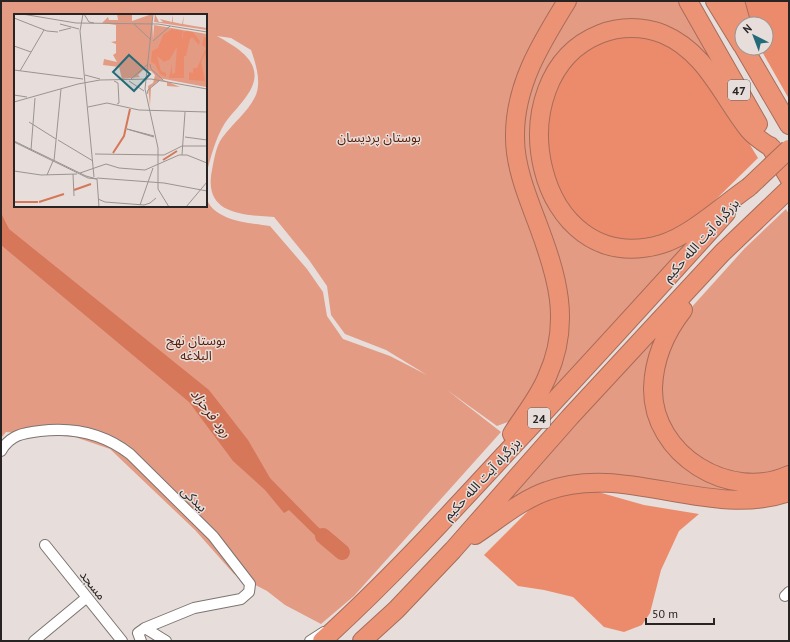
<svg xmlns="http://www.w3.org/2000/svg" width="790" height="642" font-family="'PT Sans','Noto Sans Arabic',sans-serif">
<rect width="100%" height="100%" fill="#e7dedb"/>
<path fill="#e49b84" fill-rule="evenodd" d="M1,1H557L512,114L546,260L553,334L548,361L525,404L511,421L497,426L447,390L501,432L354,596L321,624L285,605L267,591L234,574L195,530L110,449L75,437L6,432L1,438ZM15,15H206V175C211,157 215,139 225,123C232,113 241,105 248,94C268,64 238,48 217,36L231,38L251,50C256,64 262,83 255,97C247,113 232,124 222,138C216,146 214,160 212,170C203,214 241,215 274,217L309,260L327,286L331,315L345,334L386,350L427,375L390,356L343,339L327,316L323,292L307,269L270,226C249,223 213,221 206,197V206H15Z
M572,1H680L754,130L644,24L715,214L532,417L565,336L523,165L525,92Z
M786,209L789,214V470L762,478L707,467L669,427L658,381L681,319L745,248Z
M669,318L659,339L664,439L766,494L601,479L498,513Z"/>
<path fill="#ec8b6c" d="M740,1H789V99L760,48H766V24H748Z
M624,34L672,44L720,95L758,158L696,219L673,234L624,244L602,238L567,212L545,147L549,105L563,71L584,49Z
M584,488L644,505L699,514L679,531L661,570L650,613L642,625L624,632L604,627L573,597L544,590L518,586L484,555L540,499Z"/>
<path fill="#d57758" d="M1,213L9,229L209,390L248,440L270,478L318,527L343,547L336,556L289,510L284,513L265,490L233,461L189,402L1,245Z"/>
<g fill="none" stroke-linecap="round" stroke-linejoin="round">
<path stroke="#d57758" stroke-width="16" d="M323,536L342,552"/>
<g stroke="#7c7471" stroke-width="12">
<path id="street" d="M1,451C10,435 23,433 40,431C73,427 103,433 130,454L213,536L250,584L249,592L241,599L194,608L145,628
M45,545L122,641
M785,596L789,592
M34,641L86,598
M141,641L138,633L145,628L166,641
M310,641L324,632"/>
</g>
<g stroke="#a76c59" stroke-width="20">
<path id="highway" d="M688,1L758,124
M715,1L742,45
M735,1L742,26
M744,48L789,125
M770,146L789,178
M749,187C723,205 691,235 662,244C534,282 494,76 600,34C620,26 643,26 663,34C706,52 722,96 749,130C755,137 764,143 772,148
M683,310C665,333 654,358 653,388C652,455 730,502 789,475
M512,434C524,415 539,397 547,377C572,322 557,275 537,222C527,196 515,166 515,138C514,86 541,43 567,1
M475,535C498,520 521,500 547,491C625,462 710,520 789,492
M322,641C387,582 446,518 506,453C580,374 653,294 726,213
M362,641L396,610L453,550L570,417L722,253L789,189"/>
</g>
<use href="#street" stroke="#fff" stroke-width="10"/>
<use href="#highway" stroke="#ec9376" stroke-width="18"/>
<g stroke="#a76c59" stroke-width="20" stroke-linecap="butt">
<path id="highway-bridge" d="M749,187L789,149"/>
</g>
<use href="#highway-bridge" stroke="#ec9376" stroke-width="18"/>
</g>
<g text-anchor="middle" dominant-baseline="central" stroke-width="3" stroke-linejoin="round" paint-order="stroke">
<g fill="#e7dedb" stroke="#615c5a" stroke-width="1">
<rect x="728" y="80" width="22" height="20" rx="3"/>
<rect x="528" y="408" width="22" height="20" rx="3"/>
</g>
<g font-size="12" font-weight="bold" fill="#272423">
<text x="739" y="90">47</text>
<text x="539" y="418">24</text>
</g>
<g font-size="13" fill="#591d07" stroke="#e7dedb">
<text x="379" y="137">بوستان پردیسان</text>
<text x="196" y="340">بوستان نهج<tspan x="196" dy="15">البلاغه</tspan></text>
</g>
<g font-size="13" fill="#272423" stroke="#e7dedb">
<text transform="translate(701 240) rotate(-48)">بزرگراه آیت الله حکیم</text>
<text transform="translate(482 479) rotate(-47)">بزرگراه آیت الله حکیم</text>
<text transform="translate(194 499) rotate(44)">بیدکی</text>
<text transform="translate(93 585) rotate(52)">مسجد</text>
</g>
<g font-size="14" font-style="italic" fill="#541903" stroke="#e7dedb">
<text transform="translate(211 413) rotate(53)">رود فرحزاد</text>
</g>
</g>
<g transform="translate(14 14)">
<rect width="193" height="193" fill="#e7dedb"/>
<path d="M103,0H118V7L138,0L139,25L140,11L193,20L192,73L145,64L166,73L153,72V68L146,66L137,73L136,92L134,72L139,69L141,61L137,57L129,56L124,61L126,63L108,65L105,53L89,51L90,45L103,48L99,41L102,39V30L97,28L102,27V11L88,9L94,3L95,6H104ZM141,0L145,8H149L146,5L158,8L159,0V8L168,10L170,1L169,10L180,12L181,2L180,12L193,14V16L140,8Z" fill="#e49b84"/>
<path d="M158,15L169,17L168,21L169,27V19L172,17L179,18L186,27L185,31L178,23L176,25L172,42H170V64H155L158,50V60L161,59L163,33L156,45L150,48L143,42L147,57L152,59V63L146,60L141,50L137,48L138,37L144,34L149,21ZM190,23L193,24V59L191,39L187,48L191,67L175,66V58L179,59V54H183L192,34L188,31Z" fill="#ec8b6c"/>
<path fill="none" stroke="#d57758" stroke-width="2" d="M99,139L110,122L116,95M149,146L163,137M60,176L77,170M0,188H24M25,188L50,180"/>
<path fill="none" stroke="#9a9491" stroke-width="1" d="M8,0L62,9L144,10L193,18M69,0L66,17L80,163M70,0L75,8L80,9M139,0L131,75L144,134V175L155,193M0,4L33,17L44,18M46,10L65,15M120,10L137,26M45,17L57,14M139,27L156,12M0,32L17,38M136,50L137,55L149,66M0,56L69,65M6,57L30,16M71,61L86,65M117,65L134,50M100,67L104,69L105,89L103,90M115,67L130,77M133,80L134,76L145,67M0,81L13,83M0,88L64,70L86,66L137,65L193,75M74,93L93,89L125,96L193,98M15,108L42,125M140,122L113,115L140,123M171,123L193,126M44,126L79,147M0,127L72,162L83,165L74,164L0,128M17,136L21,84M81,140L150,141L168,132H193M168,141L171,98M40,147L47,75M0,157L27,161L63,160M66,159L92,150L105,154L131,156L165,141H173L193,149M59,160L60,182M33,161L39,147M83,164L150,169L193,177M83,165L85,193M84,185L91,188L130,191L136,189L142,184M126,191L139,154M172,193L193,168"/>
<path fill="#246b79" fill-opacity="0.15" stroke="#246b79" stroke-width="2" d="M115,41L136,60L120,77L99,58Z"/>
<rect width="193" height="193" fill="none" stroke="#272423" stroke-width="2"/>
</g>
<rect width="790" height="642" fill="none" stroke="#272423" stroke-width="4"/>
<g transform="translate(754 36) rotate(318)"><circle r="19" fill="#e7dedb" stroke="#9a9491"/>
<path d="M0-3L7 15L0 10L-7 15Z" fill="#246b79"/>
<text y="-6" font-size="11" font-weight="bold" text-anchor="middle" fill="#272423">N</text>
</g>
<path d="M646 618v6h68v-6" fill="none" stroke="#272423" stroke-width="2"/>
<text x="652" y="618" font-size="12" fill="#272423" stroke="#e7dedb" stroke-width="3" paint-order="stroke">50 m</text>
</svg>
